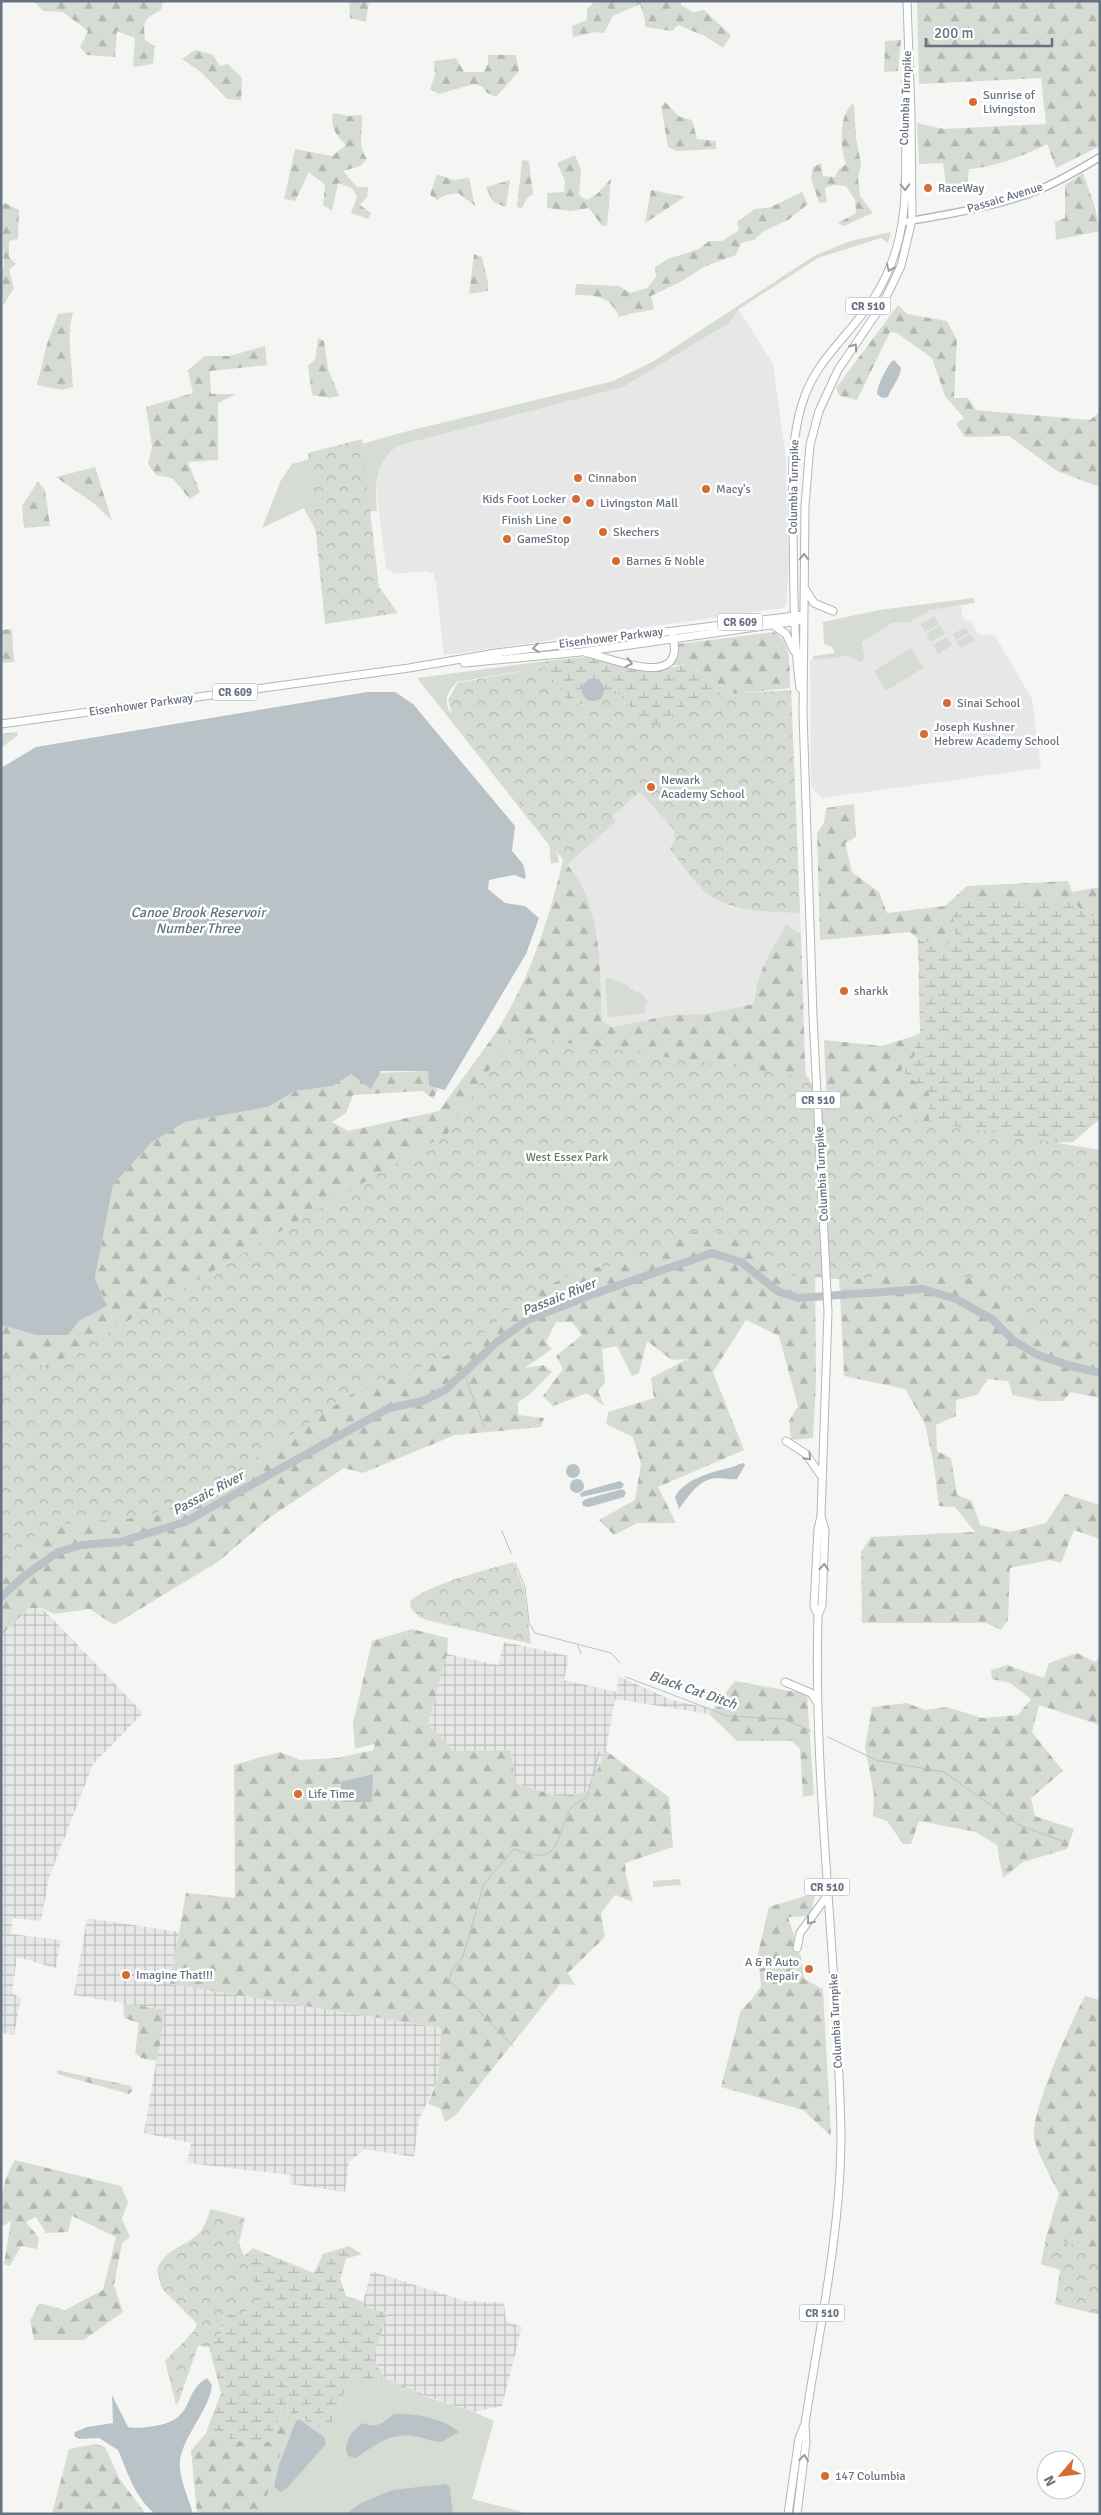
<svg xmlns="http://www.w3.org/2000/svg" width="1101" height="2515" font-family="Signika,sans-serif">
<defs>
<pattern id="industrial-grid" width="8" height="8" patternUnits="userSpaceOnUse" patternTransform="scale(1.25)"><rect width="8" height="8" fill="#e6e7e6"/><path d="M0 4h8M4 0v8" fill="none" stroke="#bec0c0"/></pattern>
<pattern id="forest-firs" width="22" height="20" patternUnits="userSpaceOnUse" patternTransform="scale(1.25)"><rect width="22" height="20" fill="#d6dcd4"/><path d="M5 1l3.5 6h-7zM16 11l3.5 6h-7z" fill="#b1b7b1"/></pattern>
<pattern id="wetland-marsh" width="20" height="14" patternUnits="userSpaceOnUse" patternTransform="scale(1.25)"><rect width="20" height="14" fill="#d6dcd4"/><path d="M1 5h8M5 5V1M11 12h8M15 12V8" fill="none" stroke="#b1b7b1"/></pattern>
<pattern id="park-crowns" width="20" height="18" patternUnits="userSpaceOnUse" patternTransform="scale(1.25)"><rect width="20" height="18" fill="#d6dcd4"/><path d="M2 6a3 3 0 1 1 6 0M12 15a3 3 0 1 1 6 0" fill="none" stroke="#b1b7b1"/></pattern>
</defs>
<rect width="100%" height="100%" fill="#f5f6f3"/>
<path fill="#e6e7e6" d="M739,310L773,364L786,459L789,566L786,604L784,608L444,655L436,583L433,573L426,571L394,574L386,568L376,488L377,474L384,457L397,446L623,387L729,323Z
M961,606L963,619L971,621L978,634L995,636L1032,699L1041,768L822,798L811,787L810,660L844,656L879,611Z
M569,663L735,694L791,690L801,934L786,924L759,977L755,990L754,1004L704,1014L672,1015L612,1027L602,1021L597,934L567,865L448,700L457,683Z"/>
<path fill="url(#industrial-grid)" d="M29,1608H42L143,1713L93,1764L49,1878L41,1921L13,1918L11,1934L61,1940L56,1968L17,1957L12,1993L21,1998L14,2035L1,2033V1635Z
M504,1642L569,1656L564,1680L617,1692L618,1676L672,1700L713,1709L709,1714L615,1699L606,1751L588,1792L560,1797L515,1783L511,1750L454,1751L428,1724L447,1654L498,1665Z
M87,1918L179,1932L170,1984L441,2028L438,2079L419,2119L414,2157L365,2149L349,2162L345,2192L290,2184L291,2175L187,2163L191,2143L144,2133L165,2010L74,1995Z
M371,2271L465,2301L504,2303L506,2321L522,2327L502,2406L474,2412L434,2399L385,2378L373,2359L387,2313L362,2307Z"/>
<path fill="#d6dcd4" d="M891,232L888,243L881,238L818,258L739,309L729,323L623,387L397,446C374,465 375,483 377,511L362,512L317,533L304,508L262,528L281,480L292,464L400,433L613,381L654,361L814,256L850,241Z
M973,598L975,603L930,610L910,622L892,623L862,642C861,650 868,654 861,662L847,656L813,660V656L835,653L832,647L824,644L823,622L879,610Z
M934,616L939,624L925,632L920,624Z
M940,625L945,634L931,642L926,634Z
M966,627L969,633L956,640L953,634Z
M970,634L974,640L961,648L957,642Z
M947,637L952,645L938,654L933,645Z
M911,648L923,668L886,691L874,671Z
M546,661L545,667L457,682C448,691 445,698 448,709L554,840L559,862L551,864L549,845L417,678Z
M610,978L623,983L637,993L639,991L648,1002L644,1006L645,1013L608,1017L605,979Z
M680,1879L681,1885L653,1887V1881Z
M351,2377L363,2387L376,2381L474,2412L494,2421L472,2499L530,2514H261L293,2415L328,2431Z
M64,2502L95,2514H61Z"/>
<path fill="url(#forest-firs)" d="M34,1H163L161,10C144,19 143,20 145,40L155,46L153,64L133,67L135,38L117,31L115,57L87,55L80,47L88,31L63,12L43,11Z
M349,1H369L366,22L350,18Z
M595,1H681V5L693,12L704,10L731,35L723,48L705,36L678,25L672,31L645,27V20L640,4L613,16L604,33L595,32L573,37L572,26L587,20V9Z
M917,1H1100V146L1056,168L1047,144C1030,154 990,168 969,169L967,183L946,185L943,163L919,164L917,123L944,129L1046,124L1041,78L919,84Z
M901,40L898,71L884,72L885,41Z
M195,50L213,55L220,66L228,64L242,78L241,100L227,99L201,72L182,59Z
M488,55H516L519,71L496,97L486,92L483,87L474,84L439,94L430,89L435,75L434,61L456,58L464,72H484L488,64Z
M665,102L680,117L692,120L697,139L716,141V149L677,151L668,147L661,106Z
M854,103L856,138L861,164L858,177L860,196L873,213L844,226L838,223L856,213L855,200L846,186L833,185L825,188L827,202L819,203L811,178L813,167L821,163L823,176L835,177L838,170L846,164C840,149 838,113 854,103Z
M333,113L349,116L362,115C363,131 357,145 367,159L360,166L343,171L357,187H368L367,197L360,205L371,213L368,219L351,213L357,197L352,188L338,183L332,211L323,205L325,185L309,172L295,201L284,199L295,149L332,156L346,145C337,136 330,128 333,113Z
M575,155L581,170L579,195L587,200L597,194L611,179L607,226H602L589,208L570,211L547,208V193L564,192L565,181L557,163Z
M522,160L529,161L533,194L527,198L522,208L517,207Z
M1083,173L1095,207L1100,231L1056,240L1055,222L1065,218V185Z
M437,174L453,180L469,178L475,206L458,193L446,195L437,200L430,195Z
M510,180L506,207L493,202L486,187Z
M651,190L685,197L645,223Z
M802,192L808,204L788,220L764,231L754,240L741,243L736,255L706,266L680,282L651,296L654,309C642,313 631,312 619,317C611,296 595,295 575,295L576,284L619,286L630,293L647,288L656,277L655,267L668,259L699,249L709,241H722L739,230L737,222L755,209L771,207Z
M5,203L19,210L18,239L9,241V257L16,264L9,270L14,288L3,306L1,273L4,266L1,205Z
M474,254L482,257L488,282V291L469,294Z
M898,305L907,314L947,321L957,340L954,398H968L976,410L1090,420L1100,412V487L1057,471L1009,436L965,437L956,424L964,418L945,396L932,358L897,333L890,332L857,400L840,396L836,388Z
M73,312C66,337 72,361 73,387L62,390L37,385L47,344L58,314Z
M318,338L324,341L328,369L339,396L330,398L312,395L308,365L315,360Z
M265,346L267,365L210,371L211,394H236L218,403V460L188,462L200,492L190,499L172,478L156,475L148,464L152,447L146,407L193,393L188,370L205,356H229Z
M95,467L112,521L96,505L56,477Z
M38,481L45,490L50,526L24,528L22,506Z
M12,629L14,662L1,663V630Z
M774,632C793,643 789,669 790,688L735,694L686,664L671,666L678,644Z
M17,732L18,735L1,748V734Z
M854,804L856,837L845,843L852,872L879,892L887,913L945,906L967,886L1068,881L1072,892L1100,887V917L1085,915L953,916L957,937L942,945L918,939L910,932L820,940L817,833L824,823L826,808Z
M563,860C604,903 599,966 602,1021L612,1027L672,1015L704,1014L754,1004C755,975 772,950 786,924L801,934L805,1061L817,1249L815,1259L816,1382L813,1438L791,1440L789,1421L798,1406L779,1336L746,1320L713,1372L744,1450L658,1487L676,1523H637L614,1535L599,1520L635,1500L641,1464L633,1437L606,1424L608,1412L654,1398L651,1378L687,1359L672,1360L647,1341L639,1373L632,1376L617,1346L602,1349L605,1383L598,1391L604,1406L587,1393L553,1406L543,1396L563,1369L556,1356L582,1335L572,1322H556L546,1342L552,1349L525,1368L544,1365L552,1372L529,1395L518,1402V1415L544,1418L541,1427L455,1435L363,1473L344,1468L269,1518L219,1561L114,1625L90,1609L54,1614L42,1608H29L1,1635V1325L36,1335L79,1321L107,1306L95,1278L113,1185L151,1143L185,1122L268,1107L295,1091L333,1086L351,1074L428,1071L429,1086L438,1089L433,1099L423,1091L353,1095L346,1113L332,1122L348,1131L439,1111C459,1082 482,1054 501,1024C531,975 550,916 563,860Z
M914,1036L916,1054L901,1070L929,1093L1100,1273V1398L1071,1392L1063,1401H1040L1013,1395L1008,1381L988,1379L977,1395L956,1400V1416L936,1425L937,1451L951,1458L957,1495L972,1501L980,1525L1010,1532L1046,1523L1065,1494L1100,1505V1539L1074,1530L1061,1563L1050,1560L1010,1568L1008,1620L1001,1630L986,1623H862L861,1552L871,1537L975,1532L955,1507L939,1506L933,1460L925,1424L905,1389L844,1376C840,1264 828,1152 824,1040L882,1046Z
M412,1629L448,1638L447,1654L428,1724L454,1751L511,1750L515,1783L560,1797L587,1792L606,1751L669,1797L673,1847L625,1863L626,1875L633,1902L615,1895L601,1913L605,1937L568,1973L575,1985L560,1984L455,2116L445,2122L440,2108L428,2104L438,2079L441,2028L170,1984L186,1893L235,1898L234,1765L280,1752L300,1760L337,1758L373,1750L375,1744L355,1749L353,1723L372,1641Z
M1077,1653L1095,1662L1100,1656V1725L1039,1705L1032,1732L1063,1771L1031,1798L1035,1816L1074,1829L1067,1849L1023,1862L1003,1878L997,1845L976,1832L919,1821L911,1844H903L887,1821L873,1816L874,1795L865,1747L872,1707L907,1703L925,1710L947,1707L982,1718L1018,1715L1031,1699L1010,1683L992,1679L991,1670L1007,1665L1044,1678L1049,1663Z
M735,1681L807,1694L814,1795L803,1797L800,1749L792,1741H737L709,1714Z
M815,1893L811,1916L788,1917L801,1958L804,1979L823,1989L831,2136L803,2110L721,2087L741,2010L753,1998L761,1986L758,1953L769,1907Z
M1085,1996L1100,2000V2171L1098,2182L1100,2251L1046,2237L1059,2194C1053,2181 1035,2149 1034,2137C1031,2111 1071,2022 1085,1996Z
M123,2003L165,2010L157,2061L141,2058L135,2053L139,2023L124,2018Z
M57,2070L131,2086L133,2090L129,2094L57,2074Z
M15,2160L121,2186L128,2202L122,2219L130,2237L122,2243L114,2285L123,2312L84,2340H34L30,2321L39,2303L65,2310L103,2290L116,2237L72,2216L68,2232L46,2233L36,2217L26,2222L39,2238L37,2249L21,2246L10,2266L4,2264L11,2221L1,2227C1,2202 1,2182 15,2160Z
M285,2405L293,2415L261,2514H197L191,2451L206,2433L260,2446L270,2440Z
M96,2444L105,2447L119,2478L146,2514H95L64,2502L61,2514H52L69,2449Z"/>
<path fill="url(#wetland-marsh)" d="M586,657L652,672L686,664L735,694L701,696L661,722L647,726L614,689L597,707L568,702L545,667L546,661Z
M967,899L1075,902L1085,915L1100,917V1119L1073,1142L1045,1143L929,1126V1093L901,1070L916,1054L914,1036L920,1033L918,939L942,945L956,937L953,916Z
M349,2246L362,2254L346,2259L340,2279L346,2296L364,2302L363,2307L387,2313L373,2359L385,2378L434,2399L376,2381L363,2387L351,2377L328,2431L293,2415L285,2405L270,2440L260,2446L206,2433L221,2393L209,2347L221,2333L224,2312L260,2297L244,2256L253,2248L314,2273L323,2254Z"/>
<path fill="url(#park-crowns)" d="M362,439L379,587L398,613L325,624L308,453Z
M545,667L568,702L597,707L613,688L647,726L661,722L701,696L791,690L800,913C769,912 737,912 710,896C699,889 679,860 670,849L675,840L674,830L640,792L612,816L616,821L567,865L452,715L448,700L458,683Z
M512,1035L808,1077L822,1104L1100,1150V1349L1084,1348L1028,1325L975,1278L915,1271L849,1280L785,1275L737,1239L706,1228L670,1241L644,1261L578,1270L515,1304L471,1344L411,1372L355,1392L192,1501L139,1518L80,1522L46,1527L1,1566V1358L49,1367L448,1133Z
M513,1562L524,1588L531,1644L426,1620L419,1617L410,1607L411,1600C434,1582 484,1571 513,1562Z
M211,2209L245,2218L239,2243L260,2297L240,2317L224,2312L221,2333L209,2347L198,2346L179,2401L176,2405L165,2361L194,2331L197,2324L162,2289L157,2270C163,2249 188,2246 201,2231C205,2225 208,2216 211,2209Z
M1046,2237L1100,2251V2315L1055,2304L1060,2270L1041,2264Z"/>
<path fill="#b9c2c7" d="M894,360L901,368C901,377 891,388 888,397L882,398L877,394C877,386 888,363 894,360Z
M582 690a11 11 0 1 1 22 0a11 11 0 1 1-22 0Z
M367,692H395L413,704L515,826L512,851L523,864L526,876L525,879L514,875L489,880L488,889L505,903L525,906L539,918L526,954L445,1090L429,1086L428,1071H381L371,1089L351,1074L333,1086L295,1091L268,1107L185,1122L151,1143L113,1185L95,1278L107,1306L79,1321L68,1335H36L1,1325V768L36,747Z
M744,1463L745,1465L737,1479C731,1480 724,1478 718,1478C699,1478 689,1496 679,1509L675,1497C684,1479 712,1472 729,1468C734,1467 738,1464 744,1463Z
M566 1471a7 7 0 1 1 14 0a7 7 0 1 1-14 0Z
M570 1486a7 7 0 1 1 14 0a7 7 0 1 1-14 0Z
M620,1481L624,1484L622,1488L581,1497L580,1494L584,1491Z
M622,1489L626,1492L624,1497L589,1507L583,1506L582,1502L586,1499Z
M373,1774L372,1802H342L341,1782Z
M207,2378L212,2385C209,2413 177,2442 180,2468C181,2483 189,2499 193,2514H155C134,2496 128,2473 118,2450L99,2438L79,2439L74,2436L75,2432L87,2427L113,2423L112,2395L128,2427C137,2429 146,2427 155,2426C197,2419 181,2393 207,2378Z
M394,2414C414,2413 444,2418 459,2432L441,2442C431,2442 423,2437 413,2436C390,2433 375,2445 356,2458L348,2456C342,2444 352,2430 363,2423C376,2429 383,2423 394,2414Z
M299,2419L324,2437L326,2444L288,2487L281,2492L274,2487L279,2465L296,2421Z
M446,2484L450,2488L453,2514H346L361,2503L392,2490Z"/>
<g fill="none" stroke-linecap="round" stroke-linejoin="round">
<path stroke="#b9c2c7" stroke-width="1" d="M464,1373L484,1426
M502,1531L511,1553
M515,1563L525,1587L529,1623L535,1633L611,1653L620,1663
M578,1646L581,1654
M626,1677L728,1716L784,1719L811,1731
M828,1737L876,1760L944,1772L1019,1825L1067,1843
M513,2046L449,1980L452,1970L463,1956L484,1884L514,1849C562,1869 554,1838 571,1808C574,1803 582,1800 587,1797L599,1752"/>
<path stroke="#b9c2c7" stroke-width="8" d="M1,1597L23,1577L58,1552L82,1545L120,1542L185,1522L389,1408L423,1401L445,1390L497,1342L527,1320L599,1292L712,1253L741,1262L779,1292L799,1298L923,1289L956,1299L992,1319L1014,1341L1038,1355L1071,1366L1100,1373"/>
<g stroke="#b4b7bc" stroke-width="9">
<path id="secondary" d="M904,222C949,214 996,207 1038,190C1060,181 1080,169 1100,157"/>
</g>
<g stroke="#b3b6ba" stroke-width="9">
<path id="primary" d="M805,589L814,603L833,611
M773,625L786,634L794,651
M587,653C612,658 686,691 673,637
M464,663L581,652L798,621
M800,688C793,635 794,582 793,529C793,486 789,443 803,401C817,357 854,332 877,293C918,225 902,155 906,79
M1,724L409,668L496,653L803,615
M786,1441L806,1454L822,1477
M818,1615L814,1606L818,1529L821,1516L828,1312L813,1016L803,713L805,506L810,445L819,411L838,370L882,305L891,287L901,266L912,220L911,115L907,1
M785,1682L811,1693L817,1702
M797,1948L800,1933L827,1896
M788,2514L799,2438L804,2426
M797,2514L806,2442L805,2424C819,2330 840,2236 841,2141C841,2100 838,2059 836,2018C829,1884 814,1750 818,1615L822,1606L825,1530L821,1516"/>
</g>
<use href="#secondary" stroke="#fff" stroke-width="6"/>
<use href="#primary" stroke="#fff" stroke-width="7"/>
</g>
<defs><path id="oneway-chevron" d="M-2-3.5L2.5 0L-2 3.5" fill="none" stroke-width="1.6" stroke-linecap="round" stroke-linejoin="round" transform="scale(1.25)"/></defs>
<g stroke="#959ca7">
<use href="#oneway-chevron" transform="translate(905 187) rotate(89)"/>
<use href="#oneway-chevron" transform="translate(890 268) rotate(113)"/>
<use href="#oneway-chevron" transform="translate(854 347) rotate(-55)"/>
<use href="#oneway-chevron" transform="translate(804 557) rotate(-89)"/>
<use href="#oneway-chevron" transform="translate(536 648) rotate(173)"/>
<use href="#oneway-chevron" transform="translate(629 663) rotate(14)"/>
<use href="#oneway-chevron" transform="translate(808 1457) rotate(47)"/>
<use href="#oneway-chevron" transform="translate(824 1567) rotate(-87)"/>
<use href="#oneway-chevron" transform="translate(810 1921) rotate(129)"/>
<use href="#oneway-chevron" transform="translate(804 2458) rotate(-84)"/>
</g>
<g fill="#d46d34" stroke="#fff" stroke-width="2">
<circle cx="973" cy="102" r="5"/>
<circle cx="928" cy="188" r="5"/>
<circle cx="578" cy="478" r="5"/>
<circle cx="706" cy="489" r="5"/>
<circle cx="576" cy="499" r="5"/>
<circle cx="590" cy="503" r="5"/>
<circle cx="567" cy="520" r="5"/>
<circle cx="603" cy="532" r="5"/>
<circle cx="507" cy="539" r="5"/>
<circle cx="616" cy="561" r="5"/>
<circle cx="947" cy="703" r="5"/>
<circle cx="924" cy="734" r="5"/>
<circle cx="651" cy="787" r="5"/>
<circle cx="844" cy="991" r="5"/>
<circle cx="298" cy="1794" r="5"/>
<circle cx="809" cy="1969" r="5"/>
<circle cx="126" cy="1975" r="5"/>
<circle cx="825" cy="2476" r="5"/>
</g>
<g text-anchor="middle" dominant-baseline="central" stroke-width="5" stroke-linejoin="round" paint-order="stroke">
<g fill="#fff" stroke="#959ca7" stroke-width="1">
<rect x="845.5" y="297.5" width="45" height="17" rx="4"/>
<rect x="717.5" y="613.5" width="45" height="17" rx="4"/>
<rect x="212.5" y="683.5" width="45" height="17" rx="4"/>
<rect x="795.5" y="1091.5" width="45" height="17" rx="4"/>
<rect x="804.5" y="1878.5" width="45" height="17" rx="4"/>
<rect x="799.5" y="2304.5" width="45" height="17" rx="4"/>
</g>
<g font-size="11" font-weight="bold" fill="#677281">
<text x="868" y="306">CR 510</text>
<text x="740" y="622">CR 609</text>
<text x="235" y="692">CR 609</text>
<text x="818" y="1100">CR 510</text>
<text x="827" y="1887">CR 510</text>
<text x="822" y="2313">CR 510</text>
</g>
<g font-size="12" fill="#677281" stroke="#fff" text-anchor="start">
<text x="983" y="95">Sunrise of<tspan x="983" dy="14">Livingston</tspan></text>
<text x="938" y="188">RaceWay</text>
<text x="588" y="478">Cinnabon</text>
<text x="716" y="489">Macy's</text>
<text x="566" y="499" text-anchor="end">Kids Foot Locker</text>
<text x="600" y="503">Livingston Mall</text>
<text x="557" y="520" text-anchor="end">Finish Line</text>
<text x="613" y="532">Skechers</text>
<text x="517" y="539">GameStop</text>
<text x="626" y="561">Barnes &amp; Noble</text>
<text x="957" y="703">Sinai School</text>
<text x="934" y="727">Joseph Kushner<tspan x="934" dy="14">Hebrew Academy School</tspan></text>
<text x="661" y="780">Newark<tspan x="661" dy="14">Academy School</tspan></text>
<text x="854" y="991">sharkk</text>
<text x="308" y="1794">Life Time</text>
<text x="799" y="1962" text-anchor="end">A &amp; R Auto<tspan x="799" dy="14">Repair</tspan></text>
<text x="136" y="1975">Imagine That!!!</text>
<text x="835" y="2476">147 Columbia</text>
</g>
<g font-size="12" fill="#677281" stroke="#fff">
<text transform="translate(906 98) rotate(-88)">Columbia Turnpike</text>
<text transform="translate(1005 198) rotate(-17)">Passaic Avenue</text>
<text transform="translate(794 487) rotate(-89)">Columbia Turnpike</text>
<text transform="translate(611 638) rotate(-7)">Eisenhower Parkway</text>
<text transform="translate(141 705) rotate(-8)">Eisenhower Parkway</text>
<text transform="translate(822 1174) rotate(-93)">Columbia Turnpike</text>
<text transform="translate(836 2021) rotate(-93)">Columbia Turnpike</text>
</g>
<g font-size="12" fill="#677965" stroke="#fff">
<text x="567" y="1157">West Essex Park</text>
</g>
<g font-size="14" font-style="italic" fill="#63737e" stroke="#fff">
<text x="198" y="912">Canoe Brook Reservoir<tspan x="198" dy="16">Number Three</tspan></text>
<text transform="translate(559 1297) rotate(-22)">Passaic River</text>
<text transform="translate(208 1493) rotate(-28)">Passaic River</text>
<text transform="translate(693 1690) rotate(19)">Black Cat Ditch</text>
</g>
</g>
<rect width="1101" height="2515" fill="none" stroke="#677281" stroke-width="5"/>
<g transform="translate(1061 2475) rotate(242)"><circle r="24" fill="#ffffff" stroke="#c2c7cd"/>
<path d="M0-4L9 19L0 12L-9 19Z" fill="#d46d34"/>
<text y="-8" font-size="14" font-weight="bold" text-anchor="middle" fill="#677281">N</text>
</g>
<path d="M926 38v8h126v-8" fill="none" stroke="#677281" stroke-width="2.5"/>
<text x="934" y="38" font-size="15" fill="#677281" stroke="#ffffff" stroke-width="4" paint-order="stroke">200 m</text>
</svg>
